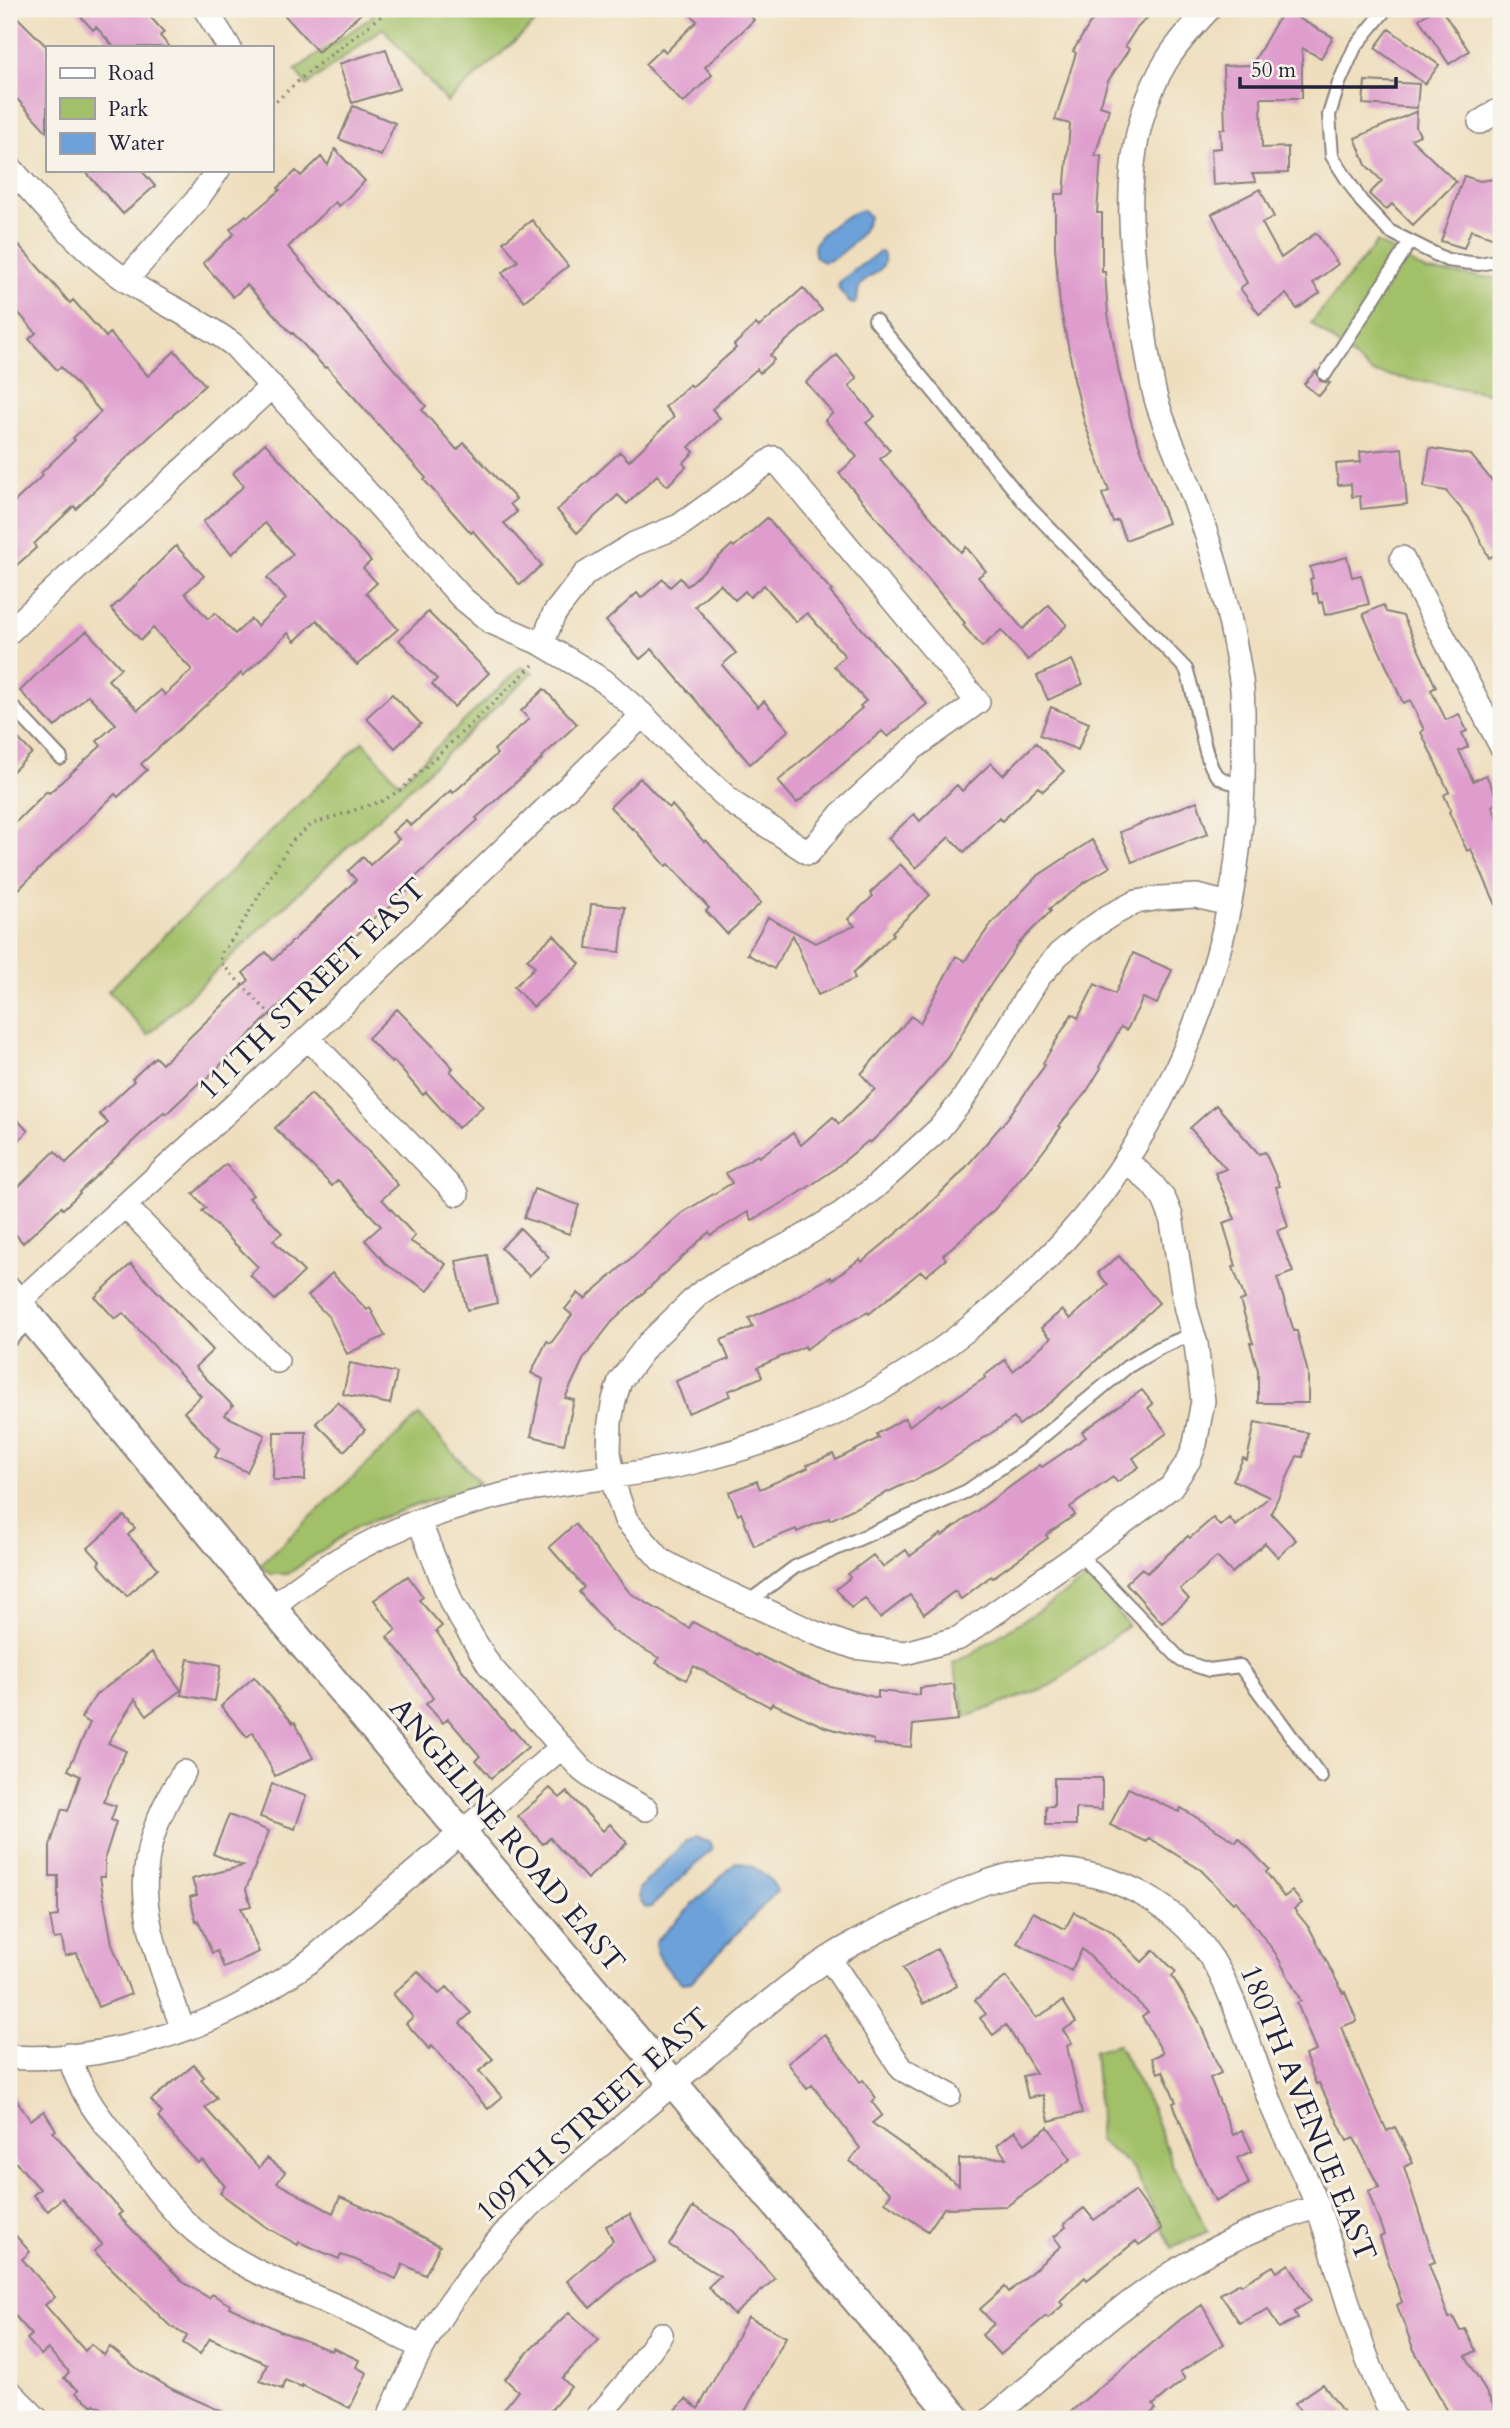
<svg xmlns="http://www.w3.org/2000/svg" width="1510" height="2428" font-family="Cardo,serif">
<rect width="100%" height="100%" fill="#f7f3e8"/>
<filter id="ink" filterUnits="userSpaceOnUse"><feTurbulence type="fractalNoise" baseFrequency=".0143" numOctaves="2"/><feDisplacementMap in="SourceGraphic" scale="14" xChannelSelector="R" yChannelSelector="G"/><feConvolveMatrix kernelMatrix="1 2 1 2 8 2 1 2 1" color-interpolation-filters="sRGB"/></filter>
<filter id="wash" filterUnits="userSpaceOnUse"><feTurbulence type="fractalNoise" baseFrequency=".00686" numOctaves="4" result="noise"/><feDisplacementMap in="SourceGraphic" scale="28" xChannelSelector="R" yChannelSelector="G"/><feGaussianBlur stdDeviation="1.57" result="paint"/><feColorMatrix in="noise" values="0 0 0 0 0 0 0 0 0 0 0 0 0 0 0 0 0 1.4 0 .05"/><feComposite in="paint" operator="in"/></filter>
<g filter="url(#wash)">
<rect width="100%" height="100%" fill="#eedebd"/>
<path fill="#a2c068" stroke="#627152" stroke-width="2" d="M367,9H537L543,16L447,102L383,28L307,85L295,70L373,16Z
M1377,242L1426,271L1494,278L1501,282L1500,395L1373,373L1311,323Z
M521,667L533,672L148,1035L108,991L363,741L399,783Z
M419,1415L480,1483L357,1526L288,1574H271L260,1565Z
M1090,1577L1128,1625L1052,1685L966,1717L953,1663L971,1654Z
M1118,2044L1152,2109L1172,2164L1208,2231L1172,2248L1134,2170L1118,2155L1098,2141L1100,2120L1094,2051Z"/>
<path fill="#6ca2d9" stroke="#47628a" stroke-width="2" d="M862,210L869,216C867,232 838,261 823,262L816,257C814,251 813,245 817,240C827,227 848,214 862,210Z
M879,252L883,253C890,274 865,273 859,288C857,294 859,298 855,304L850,303L838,288L840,281Z
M695,1838L710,1842L712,1849L651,1907L645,1908L639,1897V1889L685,1842Z
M736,1862C752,1864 771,1876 777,1891L691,1982L682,1983C670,1973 656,1958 655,1942Z"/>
<g id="blocks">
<path fill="#df9dce" d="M9,9L47,47V132L17,99L9,107Z
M74,9H143L164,32L160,36L170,47H114L96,27L93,30Z
M279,9H366L318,52Z
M685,9H743L754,20L705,67L712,75L683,103L645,64L662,48L666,52L697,21Z
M1099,9H1156L1136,29L1125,46L1129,49L1108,81L1100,106L1109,109L1095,156H1101L1097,213H1102V272H1105L1108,314L1119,373L1132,425L1168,523L1126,540L1118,520L1113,522L1102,494L1109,491L1085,424L1073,375H1074L1060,306L1055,247V194H1064L1070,124L1055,120L1076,53L1073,51Z
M1435,9H1441L1469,51L1449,64L1419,19Z
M1283,10L1333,37L1321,58L1302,48V98H1261L1262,148L1288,147V173L1252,174L1256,182L1213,185L1211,149L1221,148L1220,129H1225L1223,66L1252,65Z
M1389,29L1439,65L1425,84L1375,48Z
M386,49L399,89L352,103L339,64Z
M1365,81L1419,84L1417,108L1363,104Z
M353,106L395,123L381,156L339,139Z
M1417,111L1416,127L1420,135L1411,139L1456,182L1413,225L1392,204L1386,210L1369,194L1382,181L1366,165L1355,138Z
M335,149L365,181L339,206L335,202L288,247L426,406L422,410L457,450L464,443L516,499L510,504L517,512L504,523L542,565L520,585L473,531L471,533L456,516L424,480L426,478L327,367L325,368L293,333L292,334L247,285L233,297L203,263L234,234L230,229L246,215L248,217L280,190L278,188L296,171L301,176L321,157L328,165Z
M84,170H141L155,186L123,214Z
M1464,176L1480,181L1501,178V240L1471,230L1464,248L1441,241Z
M1260,189L1274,217L1262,223L1281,258L1316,233L1338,264L1313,283L1320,293L1297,309L1286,294L1259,314L1240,288L1247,283L1212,214Z
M532,220L568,266L524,301L502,273L518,261L503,242Z
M9,234L70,303L73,300L106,337L110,333L148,376L175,351L205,385L104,479L105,480L76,509L74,506L34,544L36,548L9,572V507L43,475L41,473L75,440L73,438L101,412L61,367L57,370L29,339L36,333L9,302Z
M803,288L822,310L770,355L774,360L760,373L757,369L712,409L720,418L689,447L694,452L683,463L686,467L667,486L657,475L627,504L618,495L577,533L557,510L620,452L629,461L674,417L665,407L690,384L692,387L736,348L734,345L756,324L759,327Z
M837,355L857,378L849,386L875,416L866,423L890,450L880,459L961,552L966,547L986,571L978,577L1023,629L1049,605L1067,625L1028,660L1001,630L982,647L963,625L965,623L839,473L857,457L825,420L833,413L806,382Z
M1316,371L1320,381L1330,383L1319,396L1304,384Z
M265,443L371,561L363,568L377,583L366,593L398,629L357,665L317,620L295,641L288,633L243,676L241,673L141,764L147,770L118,797L115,794L19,889L9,879V829L47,791L49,793L101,746L97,741L116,724L88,695L55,727L20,691L54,657L87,631L121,668L108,680L138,710L161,690L165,695L192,670L153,628L141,640L111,609L176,546L204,576L185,593L208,619L215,613L235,634L251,619L257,626L286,599L267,578L293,554L265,523L232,554L203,522L244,486L233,473Z
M1402,448L1407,504L1361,509L1360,496L1352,497L1351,484L1338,485L1336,464L1361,462L1360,452Z
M1430,448L1471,455L1501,492V552L1489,558L1470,519L1446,491L1424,487Z
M767,518L832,591L830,592L927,704L888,737L882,731L797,803L778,781L862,708L860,706L866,701L834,666L845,656L807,613L796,622L764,585L750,597L745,591L735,600L720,584L695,606L736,653L722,665L758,707L764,701L789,730L750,764L652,649L640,659L606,621L637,593L641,598L663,579L670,587L680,578L687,586L732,545L734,547Z
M1347,557L1352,577L1361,575L1369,604L1325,615L1322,602L1319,603L1317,593L1313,594L1310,579L1313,578L1310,567Z
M1383,605L1386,612L1403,616L1436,687L1431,690L1446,720L1459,714L1467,731L1462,733L1468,747L1459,751L1473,781L1486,775L1499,802L1492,806L1501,827V916L1471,849L1467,851L1449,812L1451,810L1444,795L1449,792L1421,732L1424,730L1410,700L1403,703L1363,614Z
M428,612L489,673L454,707L432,684L437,679L399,640Z
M1072,660L1083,684L1048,700L1037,676Z
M544,689L577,724L541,758L542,759L476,818L478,820L408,884L411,887L386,911L383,909L319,972L317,970L269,1015L205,1081L203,1079L166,1114L164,1112L79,1192L80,1193L63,1209L61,1207L23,1243L9,1227V1196L55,1151L66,1163L108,1123L99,1114L134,1081L132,1079L155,1057L162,1064L249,980L243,973L266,952L273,960L356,880L348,871L363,857L370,865L399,839L392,832L406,820L411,826L451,790L453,793L497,754L494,750L529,719L521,711Z
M392,694L421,724L395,748L366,718Z
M1051,707L1089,723L1078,750L1040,735Z
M9,729L32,753L9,775Z
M1036,743L1064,771L1043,791L1038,787L1002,821L999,818L964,852L949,837L916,868L888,838L914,814L920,821L957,785L962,791L991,763L1003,775Z
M640,778L669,808L672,805L704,842L706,840L761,903L727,934L706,911L709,908L669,864L666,866L633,828L632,829L610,807Z
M1197,801L1208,834L1132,862L1120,832Z
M1092,840L1110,867L1088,880L1049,909L1051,911L1019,943L981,999L949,1057L895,1119L870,1143L868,1141L832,1171L795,1196L752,1220L748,1212L711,1235L709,1232L612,1322L584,1358L565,1398L574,1400L564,1444L531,1436L543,1379L531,1373L547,1341L551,1343L572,1315L565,1309L578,1293L585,1299L682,1213L732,1183L726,1173L758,1155L759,1157L793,1133L801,1145L833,1117L839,1124L875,1089L861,1074L911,1016L920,1023L956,956L965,961L991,924L1036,877Z
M900,864L930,895L892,932L894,934L853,973L855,979L818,995L793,935L774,969L747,954L768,917L815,943L855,926L848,919L873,896L870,893Z
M591,904L625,907L620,952L587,949Z
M554,935L580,964L533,1007L514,987L535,967L527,959Z
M1133,953L1172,970L1157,1004L1143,998L1127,1030L1121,1027L1099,1067L1101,1068L1087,1091L1059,1126L1061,1127L1042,1153L994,1210L943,1255L946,1259L926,1276L921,1271L869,1314L868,1312L832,1331L806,1349L805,1346L758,1367L762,1377L728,1391L730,1396L688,1413L676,1381L729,1359L721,1340L753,1327L749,1318L786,1302L831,1277L832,1280L860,1259L862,1262L918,1215L960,1174L1007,1119L1045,1065L1043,1063L1072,1014L1078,1018L1095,984L1115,994Z
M397,1009L432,1045L453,1068L450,1071L483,1106L458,1128L426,1092L423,1095L394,1061L392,1063L368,1038Z
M311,1094L368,1151L398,1185L382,1199L415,1236L410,1241L446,1264L428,1291L387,1265L365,1240L381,1226L338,1180L332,1186L275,1128Z
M1216,1105L1259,1154L1265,1152L1280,1186L1276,1187L1288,1227L1277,1231L1293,1272L1277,1278L1294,1331H1297L1308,1373V1403H1258V1370L1250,1343H1253L1240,1301L1245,1299L1233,1267L1236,1266L1223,1223L1235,1219L1215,1173L1226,1169L1190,1128Z
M9,1111L28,1131L9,1150Z
M226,1164L253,1195L249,1198L282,1233L273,1240L304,1272L275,1300L250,1275L258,1267L202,1211L206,1208L193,1194Z
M534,1189L579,1205L569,1234L524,1218Z
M520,1228L549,1257L529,1276L501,1248Z
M487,1255L497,1303L467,1310L456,1261Z
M1119,1256L1159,1303L1052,1401L1019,1425L1014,1418L940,1467L912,1482L911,1481L830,1520L829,1518L797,1532L796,1529L754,1546L741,1513L738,1515L729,1492L757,1481L760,1489L808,1468L807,1465L833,1454L836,1460L879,1438L877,1434L905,1418L909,1426L940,1404L942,1406L985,1378L984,1376L1005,1360L1013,1371L1051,1338L1041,1328L1062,1310L1070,1319L1108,1285L1098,1273Z
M131,1264L213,1350L195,1367L233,1406L224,1415L265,1435L247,1472L215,1457L219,1449L184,1412L201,1396L123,1313L115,1319L95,1297Z
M332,1273L367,1310L370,1308L385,1336L347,1354L329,1317L308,1296Z
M350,1363L397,1373L390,1404L343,1394Z
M1142,1390L1153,1404L1148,1408L1167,1433L1133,1458L1139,1467L1117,1482L1113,1477L1070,1507L1075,1515L1046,1535L1048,1538L992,1578L991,1576L961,1599L955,1591L924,1614L910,1595L880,1618L865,1598L851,1608L836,1589L850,1578L848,1574L873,1555L883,1567L906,1550L910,1556L941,1534L942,1536L1040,1465L1042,1467L1086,1437L1082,1432Z
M338,1402L365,1430L344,1451L316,1423Z
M1255,1422L1308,1433L1303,1457L1297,1456L1271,1513L1296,1540L1278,1557L1265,1543L1232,1573L1217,1557L1180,1589L1189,1599L1162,1623L1126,1583L1142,1568L1147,1573L1188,1536L1190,1538L1213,1518L1220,1526L1229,1518L1236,1526L1269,1497L1233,1480L1243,1458L1247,1460Z
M274,1432H306L305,1480H273Z
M124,1516L135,1528L128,1535L158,1568L127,1596L98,1564L100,1561L88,1548Z
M575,1524L630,1593L689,1628L693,1622L756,1656L757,1654L795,1673L826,1685L878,1698V1691L920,1695V1688L954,1684L958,1720L913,1725L911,1747L874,1744V1740L825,1727L772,1703L770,1707L694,1666L686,1680L656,1663L659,1658L613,1631L579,1592L584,1587L549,1547Z
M408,1576L423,1597L419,1600L442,1626L436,1631L459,1664L458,1665L511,1730L513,1729L528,1747L491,1778L476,1760L480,1756L448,1719L443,1723L426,1704L433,1698L407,1661L387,1637L396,1630L374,1600Z
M152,1652L181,1690L147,1715L135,1699L108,1743L126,1751L103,1802L116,1806L111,1820L116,1822L105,1857V1877H100L112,1944L131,1994L98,2007L77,1953L65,1956L62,1938L54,1939L50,1917L58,1916V1876H50V1846L62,1809L68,1811L80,1776L68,1770L90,1723L81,1718L96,1695Z
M188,1659L221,1665L215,1701L181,1695Z
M254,1677L293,1723L295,1722L313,1758L275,1776L253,1732L247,1737L221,1706Z
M1054,1778H1102V1810L1076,1808V1825H1046V1806H1054Z
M272,1784L306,1796L295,1829L260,1817Z
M550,1788L560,1798L567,1792L603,1831L610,1824L627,1843L587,1879L550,1838L543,1844L518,1816Z
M1128,1788L1179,1812L1181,1808L1236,1842L1239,1838L1269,1869L1266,1872L1284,1897L1292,1891L1302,1903L1294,1909L1310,1929L1343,1993L1345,1992L1357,2021L1341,2027L1368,2091L1387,2131L1395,2127L1413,2163L1404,2167L1435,2262L1429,2264L1449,2318L1453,2317L1460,2331L1465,2329L1476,2351L1466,2356L1501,2419H1452L1413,2348L1397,2305L1402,2302L1380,2237L1384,2235L1368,2191L1379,2187L1354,2138L1347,2141L1319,2083L1316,2084L1305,2055L1316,2051L1297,2003L1301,2001L1276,1954L1236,1901L1233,1903L1201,1870L1149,1838L1147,1842L1110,1825Z
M229,1815L269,1831L246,1889L251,1906L241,1908L259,1952L224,1968L217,1951L212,1953L198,1920L196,1921L190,1897L197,1895L192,1879L243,1866L213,1854Z
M1033,1912L1065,1929L1074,1912L1111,1931L1142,1962L1154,1950L1176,1972L1172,1976L1198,2019L1221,2073L1210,2078L1233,2135L1242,2130L1252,2151L1237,2158L1249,2184L1215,2201L1194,2158L1173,2103L1176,2102L1163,2071L1158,2073L1152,2058L1163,2053L1142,2016L1148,2012L1082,1949L1071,1971L1017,1943Z
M937,1949L957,1986L923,2004L903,1968Z
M418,1971L439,1994L447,1987L471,2013L460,2023L493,2059L479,2071L502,2097L488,2109L432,2046L429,2049L406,2023L413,2017L393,1994Z
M1006,1977L1036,2018L1063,2001L1076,2022L1063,2030L1072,2043L1067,2046L1082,2113L1049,2121L1043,2095L1028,2098L1023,2076L1036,2073L1006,2025L993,2035L980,2018L986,2014L975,2000Z
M825,2034L860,2082L863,2080L876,2098L872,2102L882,2115L872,2123L959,2185V2159L1006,2158L997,2145L1015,2131L1025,2144L1048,2127L1071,2159L1007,2206L944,2208L928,2231L885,2202L891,2193L850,2161L860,2148L812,2085L807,2089L788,2063Z
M194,2065L204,2077L201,2080L217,2098L205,2108L259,2168L267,2158L285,2172L277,2183L333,2213L340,2197L377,2213L440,2246L425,2275L403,2264L396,2279L356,2260L341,2255L339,2259L299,2242L298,2245L266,2227L220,2193L225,2186L202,2160L198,2163L175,2138L158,2117L162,2113L151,2100Z
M9,2089L30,2120L44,2111L56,2130L53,2132L122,2212L118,2215L183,2282L209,2298L212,2294L230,2305L229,2307L280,2331L332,2351L333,2348L359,2360L356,2367L367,2373L350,2408L302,2385V2387L285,2380L282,2389L260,2381L267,2364L210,2338L200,2354L183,2343L187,2336L170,2326L94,2251L102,2244L62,2198L48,2211L33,2195L40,2189L9,2155Z
M1135,2191L1162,2229L1139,2245L1136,2241L1087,2280L1085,2277L1060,2301L1063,2305L1048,2318L1046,2316L1000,2355L982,2335L994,2324L980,2309L1005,2287L1009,2292L1061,2246L1054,2237L1066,2227L1064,2224L1084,2208L1094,2220Z
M693,2207L733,2231L775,2279L734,2315L708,2287L720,2276L669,2245Z
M630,2214L655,2262L626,2277L590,2308L567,2281L613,2241L606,2226Z
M9,2228L30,2252L22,2259L55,2297L45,2305L85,2351L91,2344L104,2355L110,2347L139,2370L174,2390L239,2419H121L94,2404L93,2406L76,2393L78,2390L64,2378L69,2372L48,2349L41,2355L27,2339L32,2335L9,2309Z
M1289,2264L1311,2301L1294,2311L1298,2318L1279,2328L1268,2309L1240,2323L1220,2294L1240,2283L1241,2285L1273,2266L1277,2272Z
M1202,2305L1224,2344L1180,2372L1185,2379L1153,2405L1156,2409L1144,2419H1062L1181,2319Z
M569,2312L599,2340L562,2378L571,2387L543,2419H496L518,2391L505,2379L530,2350Z
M748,2317L786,2337L741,2419H667L686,2399L698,2409Z
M1323,2384L1348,2419H1306L1295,2403Z"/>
</g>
</g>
<g filter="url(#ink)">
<use href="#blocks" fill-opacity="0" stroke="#88807c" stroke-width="2"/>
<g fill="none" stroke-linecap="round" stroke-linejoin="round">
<g stroke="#88807c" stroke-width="16">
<path id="service" d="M1386,9L1355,47L1339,83L1329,115L1332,156L1361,201L1389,231L1447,260L1479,264L1501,260
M875,320L1024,502L1186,669C1196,693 1203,763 1217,775C1224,782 1234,783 1243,784
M1325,374L1410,242
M9,703L61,758
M9,1341L32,1319
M1079,1554L1182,1661L1209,1670L1240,1666L1321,1777
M748,1602L795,1567L967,1491L1025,1451L1127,1367L1161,1347L1193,1334"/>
</g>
<g stroke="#88807c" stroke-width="26">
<path id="minor" d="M205,9L229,47
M1480,122L1501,109
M9,166C45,207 79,247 124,279C160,303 200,319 235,346L462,598L491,622L542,644L604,681L643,715L700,773L734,804L809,853L841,814L911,750L978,702L774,458L679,526L634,544L585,574L554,614L542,644
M126,280L196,201L218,170
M1402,558L1501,746
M9,632L272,386
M308,1038L457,1194
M1126,1160L1152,1184L1164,1199L1171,1216L1186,1310L1196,1344L1203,1401L1195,1444L1189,1460L1171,1487L1112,1531L959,1638L905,1653L854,1647L815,1633L688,1575L661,1560L626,1520L615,1488L609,1452L610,1422L614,1400L620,1381L648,1344L698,1295L721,1280L799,1239L842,1213L874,1188L939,1129L961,1102L982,1070L1038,978L1059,954L1086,932L1109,916L1136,902L1160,898L1196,896L1229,904
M126,1207L277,1361
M18,1303L308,1038L643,715
M419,1521L452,1604L489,1665L582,1770L602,1785L646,1809
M272,1608C340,1547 431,1510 520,1491C578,1479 637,1476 694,1462C730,1453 766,1442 800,1429C911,1384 1032,1289 1103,1193C1197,1067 1247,904 1243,747C1243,725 1244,702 1241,680C1231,614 1214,551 1190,488C1179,457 1163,426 1155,395C1149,370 1146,344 1142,318C1127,234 1120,136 1167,60C1179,41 1194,25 1209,9
M829,1958L902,2069L949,2095
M183,2030C148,1928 119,1872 184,1772
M69,2055C82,2099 102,2120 129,2154C150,2181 169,2209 195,2231C241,2270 291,2286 345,2310C371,2321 396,2335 421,2347
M9,2057C82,2062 161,2043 227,2012C256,1998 283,1980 309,1962L562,1747
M9,2391L37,2419
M388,2419C425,2332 465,2272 532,2204C592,2152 652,2101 713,2050C751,2017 789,1983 832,1956C864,1936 898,1921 932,1905C962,1892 992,1877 1025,1872C1064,1866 1106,1875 1140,1893C1173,1911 1201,1938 1219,1971C1241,2014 1254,2061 1272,2106C1286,2141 1306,2173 1318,2208C1343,2279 1358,2353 1395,2419
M596,2419L625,2385L661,2334
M991,2419C1056,2365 1122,2300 1196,2259C1235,2237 1275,2220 1318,2206"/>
</g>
<g stroke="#88807c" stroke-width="32">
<path id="tertiary" d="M9,1292L272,1608L957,2419"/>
</g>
<path stroke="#88807c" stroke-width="3.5" stroke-dasharray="2 5" stroke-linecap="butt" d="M271,106L306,74L381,16L384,9
M286,1031L220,962L222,952L234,937L291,842L312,824L382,801L402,789L533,665"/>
<use href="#service" stroke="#fff" stroke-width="12"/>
<use href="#minor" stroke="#fff" stroke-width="23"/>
<use href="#tertiary" stroke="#fff" stroke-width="28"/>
</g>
</g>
<g text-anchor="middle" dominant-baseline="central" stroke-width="6" stroke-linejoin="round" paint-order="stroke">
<g font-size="30" fill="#22223b" stroke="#f7f3e8">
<text transform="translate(312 989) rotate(-44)">111TH STREET EAST</text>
<text transform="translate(507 1835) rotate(50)">ANGELINE ROAD EAST</text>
<text transform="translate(1308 2113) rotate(68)">180TH AVENUE EAST</text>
<text transform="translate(593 2115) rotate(-42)">109TH STREET EAST</text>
</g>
</g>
<rect width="1510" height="2428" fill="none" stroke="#f7f3e8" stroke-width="35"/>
<rect x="46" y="46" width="228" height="126" fill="#f7f3e8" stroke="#a29fa3" stroke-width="2"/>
<rect x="60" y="68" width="35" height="10" fill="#ffffff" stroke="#a29fa3" stroke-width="2"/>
<text x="108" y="80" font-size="21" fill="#22223b">Road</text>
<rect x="60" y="98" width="35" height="21" fill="#a2c068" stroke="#a29fa3" stroke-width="2"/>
<text x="108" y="116" font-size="21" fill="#22223b">Park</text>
<rect x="60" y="133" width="35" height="21" fill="#6ca2d9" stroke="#a29fa3" stroke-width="2"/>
<text x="108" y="150" font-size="21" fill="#22223b">Water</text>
<path d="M1240 77v10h156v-10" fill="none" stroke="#22223b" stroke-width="3.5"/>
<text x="1251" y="77" font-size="21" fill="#22223b" stroke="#f7f3e8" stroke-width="5" paint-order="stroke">50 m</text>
</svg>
